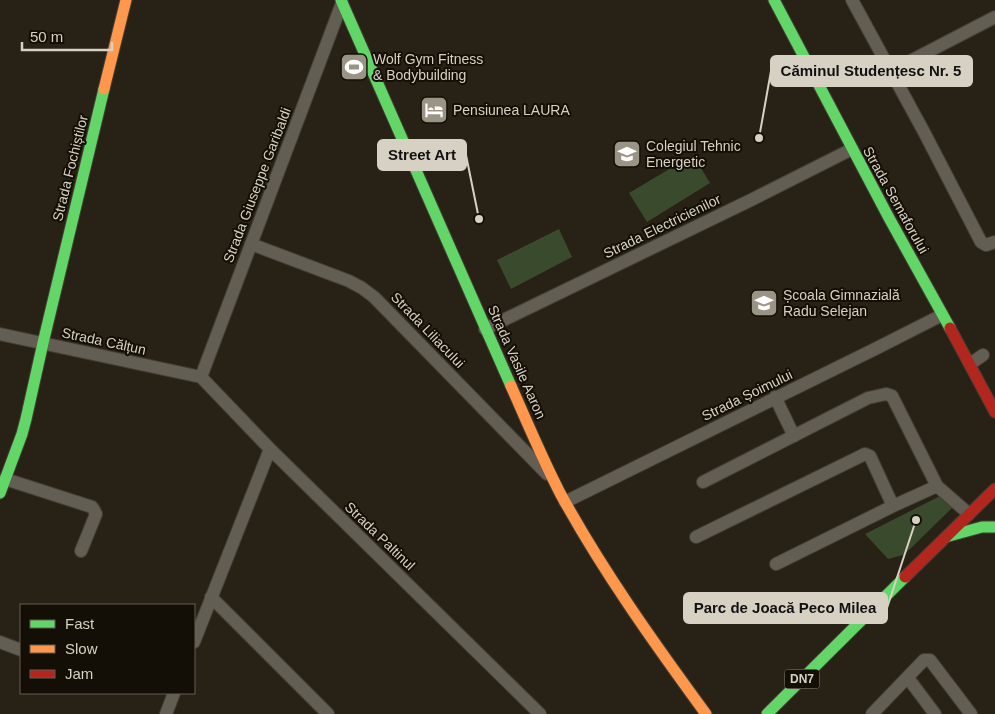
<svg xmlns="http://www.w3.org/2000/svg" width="995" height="714" font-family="Helvetica,sans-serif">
<rect width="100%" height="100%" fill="#282216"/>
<path fill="#3a4a2d" d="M693,155L710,183L647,222L629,193Z
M559,229L572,257L511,289L497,260Z
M940,496L954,506L910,549L903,555L888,559L865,534Z"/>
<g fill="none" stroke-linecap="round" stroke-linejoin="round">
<g stroke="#443f36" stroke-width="14">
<path id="street" d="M852,0L924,132L981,242L986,245L995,242
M891,71L995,17
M251,244L349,281L362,288L374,297L547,474
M485,329L751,200L852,149
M0,334L201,377
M970,364L983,355
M201,377L270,449L540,714
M201,377L342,3
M775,397L794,436
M5,479L92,507L94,510L96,514L81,551
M703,482L868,398L886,394L892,396L937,486L969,514
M565,502L877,348L942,315
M696,537L865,454L870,456L893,506
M776,564L893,506L937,486
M211,597L328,714
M0,642L21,650
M194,642L270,449
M908,678L935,714
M166,714L174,693
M872,714L924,660H930L971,714"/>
</g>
<g stroke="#443f36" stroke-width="13">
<path id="fast" d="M341,0L511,386
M774,0L889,218L950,328
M0,493L22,434L26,419L43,343L104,89
M949,536L982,527H995
M767,714L905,577"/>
</g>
<g stroke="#443f36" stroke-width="13">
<path id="slow" d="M104,89L126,0
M511,386C527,422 542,458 560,493C602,570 654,643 706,714"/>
</g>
<g stroke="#443f36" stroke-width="13">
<path id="jam" d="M950,328L995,412
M905,577L995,489"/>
</g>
<use href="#street" stroke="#635e54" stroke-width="12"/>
<use href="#fast" stroke="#63d668" stroke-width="11"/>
<use href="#slow" stroke="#ff974d" stroke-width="11"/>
<use href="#jam" stroke="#b3261e" stroke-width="11"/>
</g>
<defs>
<g id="stadium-square" transform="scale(1.4375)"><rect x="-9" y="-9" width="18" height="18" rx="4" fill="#9a9486" stroke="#140f06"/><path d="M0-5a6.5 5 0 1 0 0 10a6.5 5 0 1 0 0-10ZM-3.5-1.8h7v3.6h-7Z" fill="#fff"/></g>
<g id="hotel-square" transform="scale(1.4375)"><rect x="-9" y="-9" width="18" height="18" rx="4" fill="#9a9486" stroke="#140f06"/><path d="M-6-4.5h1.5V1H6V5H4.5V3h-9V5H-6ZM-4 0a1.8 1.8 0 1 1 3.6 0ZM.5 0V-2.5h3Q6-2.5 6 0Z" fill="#fff"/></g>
<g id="school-square" transform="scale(1.4375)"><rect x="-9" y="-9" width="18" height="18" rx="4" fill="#9a9486" stroke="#140f06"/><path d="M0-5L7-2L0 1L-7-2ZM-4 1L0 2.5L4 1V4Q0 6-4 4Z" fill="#fff"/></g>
</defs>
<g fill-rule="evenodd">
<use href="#stadium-square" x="354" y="67"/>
<use href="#hotel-square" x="434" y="110"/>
<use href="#school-square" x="627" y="154"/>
<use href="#school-square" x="764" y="303"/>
</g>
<g text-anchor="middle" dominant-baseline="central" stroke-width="4" stroke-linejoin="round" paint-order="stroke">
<rect fill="#140f06" stroke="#9c978a" stroke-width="1" x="784.5" y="669.5" width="35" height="19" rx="4"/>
<g font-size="12" font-weight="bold" fill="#d7d1c3">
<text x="802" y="679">DN7</text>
</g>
<g font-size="14" fill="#d7d1c3" stroke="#140f06" text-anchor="start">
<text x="373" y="59">Wolf Gym Fitness<tspan x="373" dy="16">&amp; Bodybuilding</tspan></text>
<text x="453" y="110">Pensiunea LAURA</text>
<text x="646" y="146">Colegiul Tehnic<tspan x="646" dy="16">Energetic</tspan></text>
<text x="783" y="295">Școala Gimnazială<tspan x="783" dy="16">Radu Selejan</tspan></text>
</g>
<g font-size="14" fill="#d7d1c3" stroke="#140f06">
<text transform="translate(70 168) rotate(-76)">Strada Fochiștilor</text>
<text transform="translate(257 185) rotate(-69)">Strada Giuseppe Garibaldi</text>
<text transform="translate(896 200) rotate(61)">Strada Semaforului</text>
<text transform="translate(662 226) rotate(-26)">Strada Electricienilor</text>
<text transform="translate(428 330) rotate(46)">Strada Liliacului</text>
<text transform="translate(104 341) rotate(12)">Strada Călțun</text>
<text transform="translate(517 362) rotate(66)">Strada Vasile Aaron</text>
<text transform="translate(747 395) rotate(-26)">Strada Șoimului</text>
<text transform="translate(380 536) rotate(44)">Strada Paltinul</text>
</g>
</g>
<path fill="none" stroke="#d7d1c3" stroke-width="2" d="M759 138L771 71M479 219L466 155M916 520L887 608"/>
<g fill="#d7d1c3" stroke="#140f06" stroke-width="2">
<circle cx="759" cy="138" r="5"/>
<circle cx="479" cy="219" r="5"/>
<circle cx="916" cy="520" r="5"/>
</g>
<g fill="#d7d1c3" stroke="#d7d1c3" stroke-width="2">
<rect x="771" y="56" width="201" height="30" rx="5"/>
<rect x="378" y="140" width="88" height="30" rx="5"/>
<rect x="684" y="593" width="203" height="30" rx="5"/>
</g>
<g font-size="15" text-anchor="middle" font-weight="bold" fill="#111">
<text x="871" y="76">Căminul Studențesc Nr. 5</text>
<text x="422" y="160">Street Art</text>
<text x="785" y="613">Parc de Joacă Peco Milea</text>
</g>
<rect x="20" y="604" width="175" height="90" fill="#140f06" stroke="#625d52"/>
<rect x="30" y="620" width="25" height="8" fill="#63d668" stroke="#625d52"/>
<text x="65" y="629" font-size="15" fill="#d7d1c3">Fast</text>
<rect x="30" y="645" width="25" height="8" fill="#ff974d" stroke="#625d52"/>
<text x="65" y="654" font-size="15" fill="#d7d1c3">Slow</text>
<rect x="30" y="670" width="25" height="8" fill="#b3261e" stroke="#625d52"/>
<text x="65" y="679" font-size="15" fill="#d7d1c3">Jam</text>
<path d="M22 42v8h90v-8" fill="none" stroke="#d7d1c3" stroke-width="2.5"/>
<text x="30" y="42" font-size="15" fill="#d7d1c3" stroke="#140f06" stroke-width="4" paint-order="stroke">50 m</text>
</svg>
